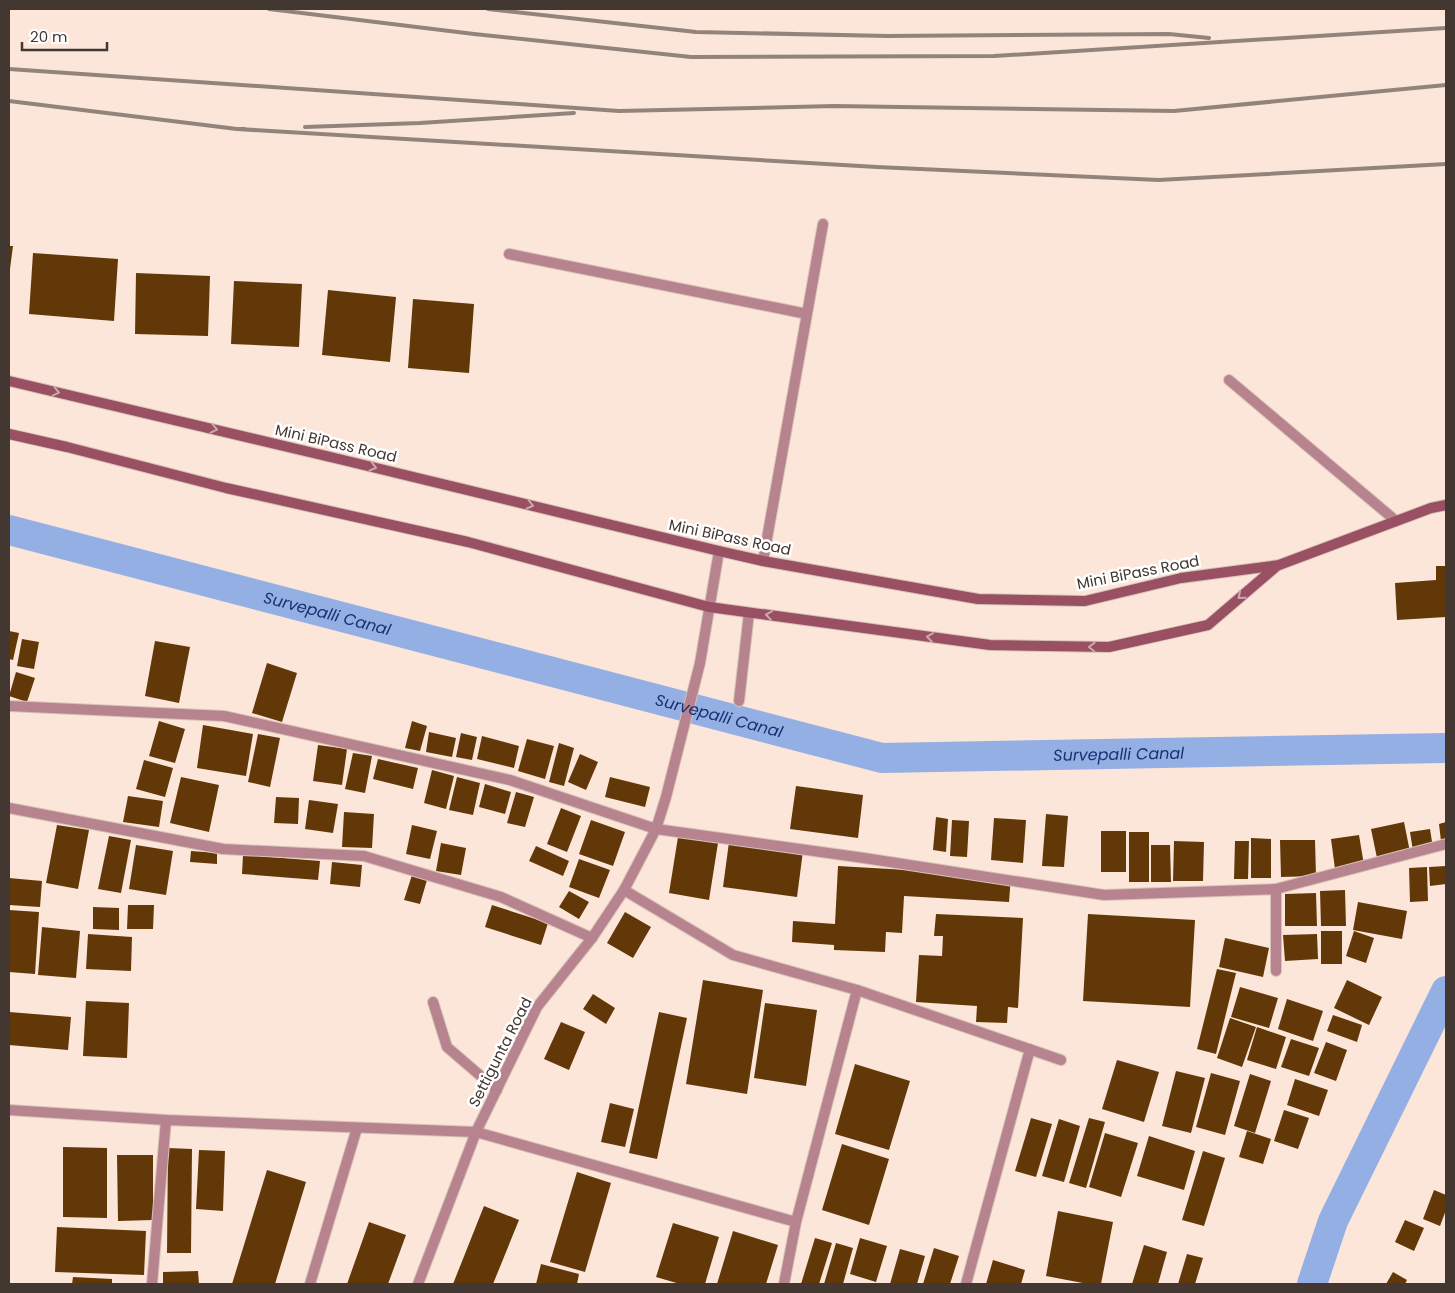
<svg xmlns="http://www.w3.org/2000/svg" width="1455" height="1293" font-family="Poppins,sans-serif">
<rect width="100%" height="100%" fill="#fce6d9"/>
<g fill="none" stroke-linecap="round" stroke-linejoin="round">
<g stroke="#94afe4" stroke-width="30">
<path id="s1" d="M9,530L882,758L1446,748"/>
<path d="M1312,1284L1333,1221L1446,991"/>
</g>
</g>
<path fill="#633808" d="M9,246H13L10,269H9Z
M33,253L118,259L114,321L29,314Z
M136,273L210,276L208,336L135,334Z
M234,281L302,284L299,347L231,344Z
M328,290L396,297L390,362L322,355Z
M413,299L474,304L469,373L408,368Z
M1436,566H1446V617L1397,620L1395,583L1436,580Z
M9,631L19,633L13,660L9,659Z
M22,639L39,642L34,669L17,666Z
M155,641L190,647L179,703L145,696Z
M267,663L297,673L282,722L252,713Z
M16,672L35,678L27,702L9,696Z
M159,721L185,729L175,763L149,756Z
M412,721L427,726L420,751L405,748Z
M203,725L253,734L246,776L197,768Z
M429,732L456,738L452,757L426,752Z
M461,733L477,737L472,760L456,757Z
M258,734L280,738L270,787L248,782Z
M482,736L519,746L514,768L477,759Z
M527,739L554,746L545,779L518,771Z
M559,743L574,748L564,786L549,782Z
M318,745L347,749L342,785L313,781Z
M353,753L372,756L365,793L345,789Z
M580,754L598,762L586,790L568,782Z
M378,759L418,768L413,789L373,779Z
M144,760L173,768L165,797L136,789Z
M432,770L454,776L446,809L424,803Z
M181,777L219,785L209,832L170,823Z
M457,777L480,783L473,815L449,810Z
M610,777L650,787L645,807L605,797Z
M485,784L511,792L505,814L479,807Z
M796,786L863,795L858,838L790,829Z
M516,792L534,797L525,827L507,823Z
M128,796L163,801L159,827L123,822Z
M276,797L299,798L298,824L274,823Z
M309,800L338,804L333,833L305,829Z
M561,808L581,816L567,852L547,844Z
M344,812L374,814L372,848L342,847Z
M1046,814L1068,816L1064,867L1042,866Z
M936,817L948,819L946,852L933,850Z
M994,818L1026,820L1023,863L991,860Z
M591,820L625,832L613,866L579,854Z
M952,820L969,821L967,857L950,856Z
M1404,822L1410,852L1377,858L1371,829Z
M1446,822V840L1441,841L1439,824Z
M57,825L89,830L78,889L46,883Z
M412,825L437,831L430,859L406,854Z
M1430,829L1433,848L1413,851L1410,832Z
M1101,831H1126V872H1101Z
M1129,832H1149V882H1129Z
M1359,835L1364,865L1335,869L1331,839Z
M109,836L131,840L121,893L98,889Z
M678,837L718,843L709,900L669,893Z
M1251,838L1271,839V878H1251Z
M1280,840H1315L1316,876L1281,877Z
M1174,841L1204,842L1203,881H1173Z
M1235,841H1249L1248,879H1234Z
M729,842L803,851L797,897L723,887Z
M441,843L466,848L461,875L436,871Z
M136,845L173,851L166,895L129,889Z
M1151,845H1170L1171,882H1151Z
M536,846L569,861L563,876L529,861Z
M191,851L217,853V864L190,862Z
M243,855L320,861L318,880L242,874Z
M579,859L610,870L599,898L569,887Z
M332,862L362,865L360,887L330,884Z
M838,866L1011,876L1009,902L904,896L902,933L886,932L885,952L834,950V945L792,942L793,921L835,924Z
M1446,866V884L1430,886L1429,867Z
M1427,867L1428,901L1410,902L1409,868Z
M412,875L427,880L420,904L404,900Z
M9,878L42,881L40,907L9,905Z
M1345,890L1346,926H1321L1320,891Z
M569,891L589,902L579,919L559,907Z
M1316,893L1317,926H1285V894Z
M1358,902L1407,911L1402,939L1353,930Z
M128,905H154L153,929H127Z
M492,905L548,923L541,945L485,927Z
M93,907L119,908V930L93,929Z
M9,910L39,912L35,974L9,972Z
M625,912L651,927L633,958L607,943Z
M936,914L1023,918L1018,1008L1008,1007L1007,1023L976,1022L977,1006L916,1002L919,955L942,956L943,936H934Z
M1088,914L1195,920L1190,1007L1083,1001Z
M42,927L80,931L76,978L38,975Z
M1321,931H1342V964H1321Z
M1354,931L1374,938L1366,963L1346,956Z
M88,934L132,937L131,971L86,969Z
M1317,934L1318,959L1285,961L1283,935Z
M1225,938L1269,948L1263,977L1219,967Z
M1217,969L1236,973L1216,1054L1197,1049Z
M703,980L763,990L747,1094L686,1084Z
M1347,980L1382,997L1369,1025L1334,1008Z
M1240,987L1278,998L1269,1028L1231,1017Z
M593,994L615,1008L606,1024L583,1009Z
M1287,999L1323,1011L1313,1041L1278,1029Z
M86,1001L129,1003L127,1058L83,1056Z
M765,1003L817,1010L806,1086L754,1078Z
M9,1012L71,1017L68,1050L9,1045Z
M659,1012L687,1018L657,1159L629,1153Z
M1333,1015L1362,1025L1357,1042L1327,1031Z
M1230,1018L1256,1027L1242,1067L1217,1058Z
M561,1022L585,1032L569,1070L544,1059Z
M1257,1027L1286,1037L1276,1069L1247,1060Z
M1291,1039L1319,1048L1309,1076L1281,1067Z
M1326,1042L1347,1050L1336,1081L1314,1073Z
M1117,1060L1159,1072L1144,1122L1102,1109Z
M855,1064L910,1081L889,1150L835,1134Z
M1176,1071L1205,1078L1191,1133L1162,1126Z
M1211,1073L1240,1081L1225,1135L1196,1127Z
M1250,1074L1271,1081L1255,1133L1234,1126Z
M1295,1079L1328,1090L1319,1116L1287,1105Z
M610,1103L634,1109L625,1147L601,1142Z
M1284,1110L1309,1118L1298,1149L1274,1141Z
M1031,1118L1052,1124L1036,1177L1015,1171Z
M1089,1118L1105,1122L1086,1188L1069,1183Z
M1059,1119L1080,1126L1064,1182L1042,1176Z
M1247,1131L1271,1139L1263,1164L1239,1157Z
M1105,1133L1138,1143L1121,1197L1089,1187Z
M1149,1136L1195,1151L1184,1190L1137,1176Z
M842,1144L889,1159L869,1225L822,1210Z
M63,1147L107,1148V1218L63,1217Z
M168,1148L192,1149L191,1253H167Z
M199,1150L225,1151L223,1211L196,1209Z
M1203,1151L1225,1158L1204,1226L1182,1220Z
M117,1155H153V1220L118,1221Z
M267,1170L306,1182L275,1284H232Z
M577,1172L611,1183L585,1272L550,1262Z
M1434,1190L1446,1195V1210L1440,1226L1423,1219Z
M484,1206L519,1220L493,1284H453Z
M1058,1211L1113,1222L1101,1284H1088L1046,1276Z
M1405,1220L1424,1228L1414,1251L1395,1242Z
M369,1222L406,1235L388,1284H347Z
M673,1223L719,1237L705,1284H680L656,1277Z
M57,1227L146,1231L144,1275L55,1272Z
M733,1231L778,1245L766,1284H717Z
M815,1238L832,1243L819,1284H801Z
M860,1238L887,1246L876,1282L850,1274Z
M836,1243L853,1248L843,1284H824Z
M1144,1245L1167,1252L1158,1284H1132Z
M934,1248L959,1256L950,1284H923Z
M900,1249L925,1256L917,1284H890Z
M1187,1254L1203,1258L1195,1284H1178Z
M993,1260L1025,1270L1021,1284H986Z
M541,1264L579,1274L577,1284H536Z
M198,1271L199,1284H163V1272Z
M1393,1272L1407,1280L1405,1284H1386Z
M73,1277L112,1279V1284H72Z"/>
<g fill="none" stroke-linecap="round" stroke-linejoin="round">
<g stroke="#d7c3b7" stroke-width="12">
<path id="service" d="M509,254L807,314
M1229,380L1396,521
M763,561L823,224
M739,701L749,613
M433,1002L447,1047L497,1090
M310,1284L357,1128"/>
</g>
<g stroke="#d7c3b7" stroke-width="12">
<path id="minor" d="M9,808L223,849L364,856L501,897L592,938
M1276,889L1446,844
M624,890L733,955L857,990L1061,1060
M476,1132L796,1222
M152,1284L166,1120
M784,1284L796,1222L857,990
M966,1284L1030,1049"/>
</g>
<g stroke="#d7c3b7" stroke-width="12">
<path id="tertiary" d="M9,706L224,716L510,780L656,829L864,858L1104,895L1276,889V971
M9,1110L166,1120L476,1132
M418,1284L476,1132L537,1007L592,938L624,890L656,829L666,797L700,663L719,551"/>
</g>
<g stroke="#d7c3b7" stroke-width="12">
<path id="secondary" d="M9,381L343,460L719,551L763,561L978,599L1085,601L1181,578L1279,565L1431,508L1446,505
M9,434L67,447L226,488L468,542L709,607L990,645L1109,647L1208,625L1278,565"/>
</g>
<use href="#service" stroke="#b6838e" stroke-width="10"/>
<use href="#minor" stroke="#b6838e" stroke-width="10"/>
<use href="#tertiary" stroke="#b6838e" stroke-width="10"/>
<use href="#secondary" stroke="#985062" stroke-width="10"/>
<path stroke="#93847b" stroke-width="4" d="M269,9L474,34L691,57L994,56L1446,28
M488,9L696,32L888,36L1169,34L1209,38
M9,69L619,111L834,106L1174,111L1446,85
M9,101L237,129H245
M305,127L420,123L574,113
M237,129L877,167L1159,180L1446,164"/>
</g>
<defs><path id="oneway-chevron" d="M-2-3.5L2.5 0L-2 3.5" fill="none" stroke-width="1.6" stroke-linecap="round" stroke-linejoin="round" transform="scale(1.25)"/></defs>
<g stroke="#cca8b0">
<use href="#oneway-chevron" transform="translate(56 392) rotate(13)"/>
<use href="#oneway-chevron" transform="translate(214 429) rotate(13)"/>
<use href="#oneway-chevron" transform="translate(373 467) rotate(14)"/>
<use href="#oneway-chevron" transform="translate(530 505) rotate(14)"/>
<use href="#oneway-chevron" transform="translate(1241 596) rotate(140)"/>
<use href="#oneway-chevron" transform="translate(769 615) rotate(-172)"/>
<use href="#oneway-chevron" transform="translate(930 637) rotate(-172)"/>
<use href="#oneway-chevron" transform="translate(1092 647) rotate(-179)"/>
</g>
<g text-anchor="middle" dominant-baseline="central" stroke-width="5" stroke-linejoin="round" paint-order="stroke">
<g font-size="15" fill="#423731" stroke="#fff">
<text transform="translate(336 443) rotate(13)">Mini BiPass Road</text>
<text transform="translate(730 537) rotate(12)">Mini BiPass Road</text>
<text transform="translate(1138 572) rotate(-11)">Mini BiPass Road</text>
<text transform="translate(500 1052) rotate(-63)">Settigunta Road</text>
</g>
<g font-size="16" font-style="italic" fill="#173271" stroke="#fff">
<text stroke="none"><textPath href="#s1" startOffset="329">Survepalli Canal</textPath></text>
<text stroke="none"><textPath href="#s1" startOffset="734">Survepalli Canal</textPath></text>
<text stroke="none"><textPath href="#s1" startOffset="1139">Survepalli Canal</textPath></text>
</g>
</g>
<rect width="1455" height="1293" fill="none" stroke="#423731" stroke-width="20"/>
<path d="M22 42v8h85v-8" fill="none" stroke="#423731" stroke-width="2.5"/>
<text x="30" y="42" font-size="15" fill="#423731" stroke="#ffffff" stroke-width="4" paint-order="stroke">20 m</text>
</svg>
